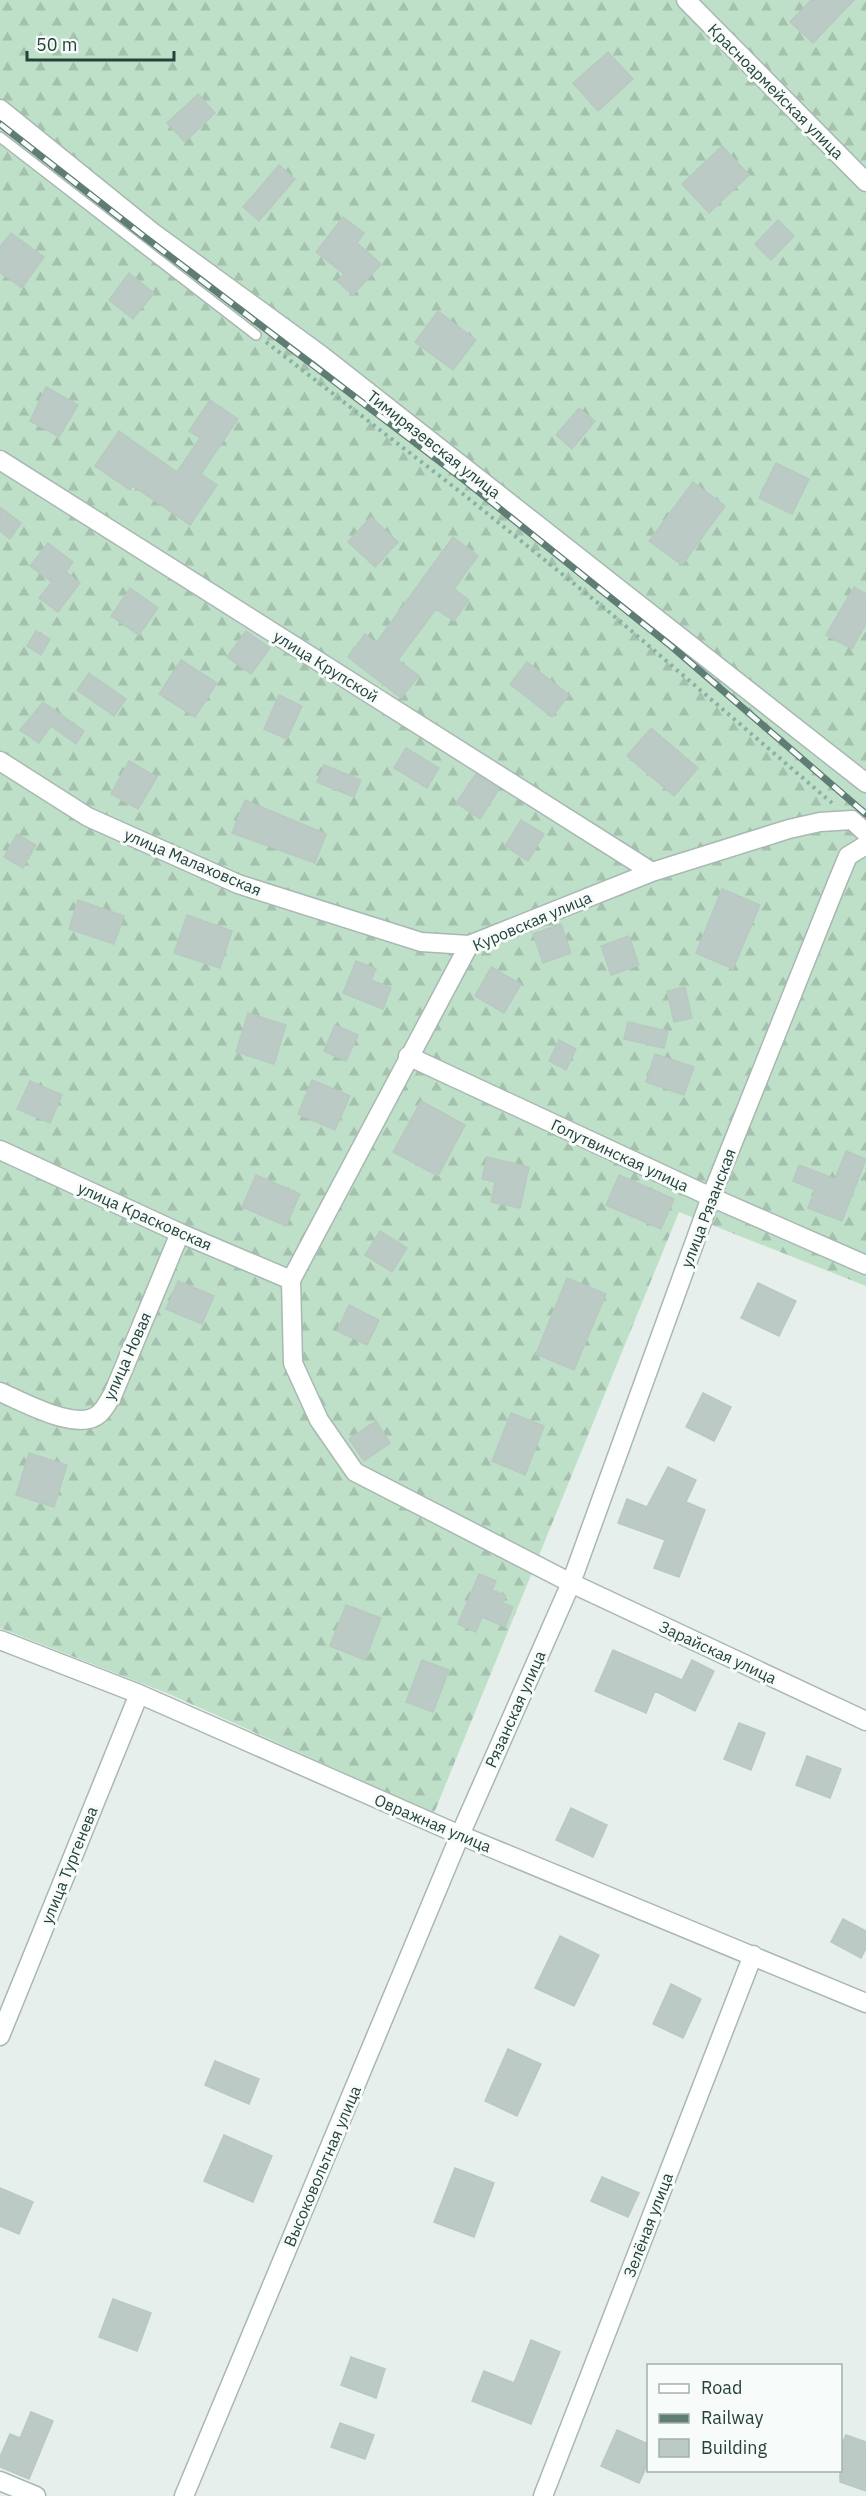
<svg xmlns="http://www.w3.org/2000/svg" width="866" height="2496" font-family="'IBM Plex Sans',sans-serif">
<defs>
<pattern id="forest-firs" width="22" height="20" patternUnits="userSpaceOnUse" patternTransform="scale(1.5)"><rect width="22" height="20" fill="#bfe0c8"/><path d="M5 1l3.5 6h-7zM16 11l3.5 6h-7z" fill="#a4c1ad"/></pattern>
</defs>
<rect width="100%" height="100%" fill="#e6efeb"/>
<path fill="url(#forest-firs)" d="M0,0H866V1286L679,1212L434,1813L169,1694L0,1628Z"/>
<path fill="#bbcac4" stroke="#b8c9c2" stroke-width="1.5" d="M811,0H854L813,43L790,22Z
M608,52L633,79L598,111L573,83Z
M198,94L215,113L185,142L167,123Z
M722,146L749,175L709,213L682,184Z
M279,165L295,179L259,221L243,207Z
M343,217L364,233L357,243L381,264L353,295L337,281L344,274L316,252Z
M778,220L794,236L771,260L755,244Z
M11,233L44,257L22,288L0,272V247Z
M129,273L154,293L133,319L109,300Z
M438,311L476,340L453,370L415,342Z
M46,387L78,405L59,437L30,421Z
M210,400L238,419L201,474L217,485L190,525L133,486L130,490L95,466L119,431L177,472L200,438L189,431Z
M579,408L595,421L572,449L556,435Z
M776,463L809,479L792,514L759,498Z
M693,482L725,506L682,565L649,541Z
M0,507L21,523L10,539L0,531Z
M371,517L398,542L375,567L348,542Z
M453,537L478,556L454,589L469,600L454,621L436,609L398,660L419,676L401,698L348,657L365,634L376,643Z
M48,543L73,562L66,572L80,583L58,612L39,598L52,582L30,566Z
M854,587L866,594V624L852,649L826,635Z
M130,588L158,608L139,635L111,616Z
M36,631L50,639L41,655L27,646Z
M246,631L270,648L251,674L227,657Z
M181,660L217,683L195,717L159,694Z
M527,662L569,695L552,717L510,684Z
M89,673L126,699L114,716L77,690Z
M279,695L302,706L287,739L264,729Z
M43,702L84,731L76,744L51,726L39,743L20,730Z
M651,728L698,768L674,796L627,756Z
M406,748L439,768L427,788L394,768Z
M129,761L157,777L138,809L111,794Z
M324,765L361,780L354,797L317,782Z
M476,774L499,789L480,819L456,803Z
M245,800L326,834L315,863L232,833Z
M521,820L544,834L528,861L505,846Z
M17,834L36,845L23,868L4,857Z
M722,889L760,905L733,969L696,953Z
M78,900L124,916L114,944L69,929Z
M187,915L232,931L220,968L174,953Z
M561,924L571,953L543,963L533,934Z
M629,936L639,965L611,975L601,946Z
M356,961L376,969L371,980L391,988L383,1009L343,993Z
M491,967L521,984L504,1013L475,996Z
M685,987L692,1018L674,1022L667,991Z
M248,1013L286,1025L274,1064L236,1052Z
M628,1022L668,1031L664,1048L624,1039Z
M335,1025L358,1035L346,1061L324,1051Z
M559,1040L576,1049L566,1070L549,1061Z
M655,1054L694,1067L684,1095L646,1082Z
M312,1080L350,1096L335,1130L298,1114Z
M30,1081L62,1095L50,1123L17,1109Z
M421,1101L465,1125L438,1176L393,1152Z
M846,1151L866,1159L842,1221L808,1208L815,1190L793,1181L799,1165L835,1179Z
M487,1157L529,1167L520,1208L491,1202L495,1182L482,1179Z
M256,1175L300,1194L286,1226L242,1207Z
M619,1175L674,1199L661,1229L606,1205Z
M380,1231L407,1248L392,1272L365,1255Z
M567,1278L606,1294L574,1370L536,1354Z
M178,1281L214,1296L202,1324L166,1309Z
M758,1283L796,1301L779,1336L741,1318Z
M349,1305L379,1320L367,1345L337,1331Z
M703,1393L731,1407L714,1441L686,1427Z
M511,1413L544,1426L525,1475L492,1461Z
M376,1421L390,1443L364,1461L349,1439Z
M29,1453L67,1465L54,1507L16,1495Z
M668,1467L696,1480L686,1502L705,1510L679,1577L654,1568L665,1540L618,1523L627,1499L647,1507Z
M479,1574L496,1581L492,1590L506,1596L503,1603L513,1607L505,1627L482,1617L476,1632L458,1624Z
M346,1605L381,1618L365,1660L330,1646Z
M613,1650L682,1680L692,1660L714,1671L695,1711L655,1691L646,1713L595,1691Z
M422,1660L449,1670L433,1712L406,1702Z
M739,1723L765,1733L751,1770L724,1759Z
M807,1756L841,1769L830,1798L796,1785Z
M571,1808L607,1825L593,1857L556,1840Z
M843,1919L866,1931V1948L861,1958L831,1942Z
M560,1936L599,1955L574,2006L535,1988Z
M671,1984L701,1999L683,2038L653,2024Z
M508,2049L541,2064L517,2116L485,2101Z
M215,2061L259,2079L249,2104L205,2085Z
M224,2135L272,2156L253,2202L204,2181Z
M455,2168L494,2183L474,2237L434,2222Z
M602,2177L639,2193L628,2217L591,2201Z
M0,2188L33,2202L19,2234L0,2226Z
M113,2299L151,2313L137,2351L99,2337Z
M531,2340L560,2352L531,2424L472,2401L484,2371L514,2383Z
M351,2357L385,2369L376,2398L341,2385Z
M31,2412L53,2421L29,2479L0,2467V2457L10,2434L20,2438Z
M340,2423L374,2435L365,2459L331,2447Z
M617,2430L648,2444V2463L639,2483L601,2466Z
M846,2435L866,2442V2491L840,2482V2449Z"/>
<g fill="none" stroke-linecap="round" stroke-linejoin="round">
<g stroke="#a8b8b2" stroke-width="12">
<path id="lane" d="M0,137L256,335"/>
</g>
<g stroke="#a8b8b2" stroke-width="21">
<path id="street" d="M686,0L866,182
M0,109L152,232L321,355L866,783
M0,460L652,872
M0,761L88,817L238,884L421,942L469,945
M866,833L852,820L820,822L789,829L652,872L469,945L291,1280L293,1363L319,1420L355,1472L571,1583L866,1721
M408,1056L711,1197L866,1265
M0,1150L180,1233L291,1280
M0,1392C22,1401 78,1433 99,1414C105,1409 109,1400 113,1394L180,1233
M0,1640L139,1694L460,1835L866,2003
M0,2036L139,1694
M0,2481L36,2496
M184,2496L460,1835L571,1583L711,1197L838,880L848,856L866,845
M543,2496L753,1955"/>
</g>
<path stroke="#86b3a5" stroke-width="4" stroke-dasharray="3 4.5" stroke-linecap="butt" d="M266,342L463,494L614,616L832,803"/>
<use href="#lane" stroke="#fff" stroke-width="9"/>
<use href="#street" stroke="#fff" stroke-width="18"/>
<g stroke="#5f7d75" stroke-width="7">
<path id="rail" d="M0,124L142,235L464,480L601,590L671,646L866,814"/>
</g>
<use href="#rail" stroke="#f7fbf9" stroke-width="4.5" stroke-dasharray="14" stroke-linecap="butt"/>
</g>
<g text-anchor="middle" dominant-baseline="central" stroke-width="6" stroke-linejoin="round" paint-order="stroke">
<g font-size="16" fill="#24423a" stroke="#f7fbf9">
<text transform="translate(776 91) rotate(45)">Красноармейская улица</text>
<text transform="translate(434 444) rotate(38)">Тимирязевская улица</text>
<text transform="translate(326 666) rotate(32)">улица Крупской</text>
<text transform="translate(193 862) rotate(23)">улица Малаховская</text>
<text transform="translate(532 921) rotate(-23)">Куровская улица</text>
<text transform="translate(620 1155) rotate(25)">Голутвинская улица</text>
<text transform="translate(708 1208) rotate(-69)">улица Рязанская</text>
<text transform="translate(145 1216) rotate(24)">улица Красковская</text>
<text transform="translate(127 1356) rotate(-66)">улица Новая</text>
<text transform="translate(718 1652) rotate(25)">Зарайская улица</text>
<text transform="translate(515 1709) rotate(-66)">Рязанская улица</text>
<text transform="translate(433 1823) rotate(23)">Овражная улица</text>
<text transform="translate(69 1865) rotate(-68)">улица Тургенева</text>
<text transform="translate(322 2166) rotate(-67)">Высоковольтная улица</text>
<text transform="translate(648 2225) rotate(-69)">Зелёная улица</text>
</g>
</g>
<rect x="647" y="2364" width="195" height="108" fill="#f7fbf9" stroke="#a3b1ad" stroke-width="1.5"/>
<rect x="659" y="2384" width="30" height="9" fill="#ffffff" stroke="#a3b1ad" stroke-width="1.5"/>
<text x="701" y="2394" font-size="18" fill="#24423a">Road</text>
<rect x="659" y="2414" width="30" height="9" fill="#5f7d75" stroke="#a3b1ad" stroke-width="1.5"/>
<text x="701" y="2424" font-size="18" fill="#24423a">Railway</text>
<rect x="659" y="2439" width="30" height="18" fill="#bbcac4" stroke="#a3b1ad" stroke-width="1.5"/>
<text x="701" y="2454" font-size="18" fill="#24423a">Building</text>
<path d="M27 51v9h147v-9" fill="none" stroke="#24423a" stroke-width="3"/>
<text x="36" y="51" font-size="18" fill="#24423a" stroke="#f7fbf9" stroke-width="4.5" paint-order="stroke">50 m</text>
</svg>
